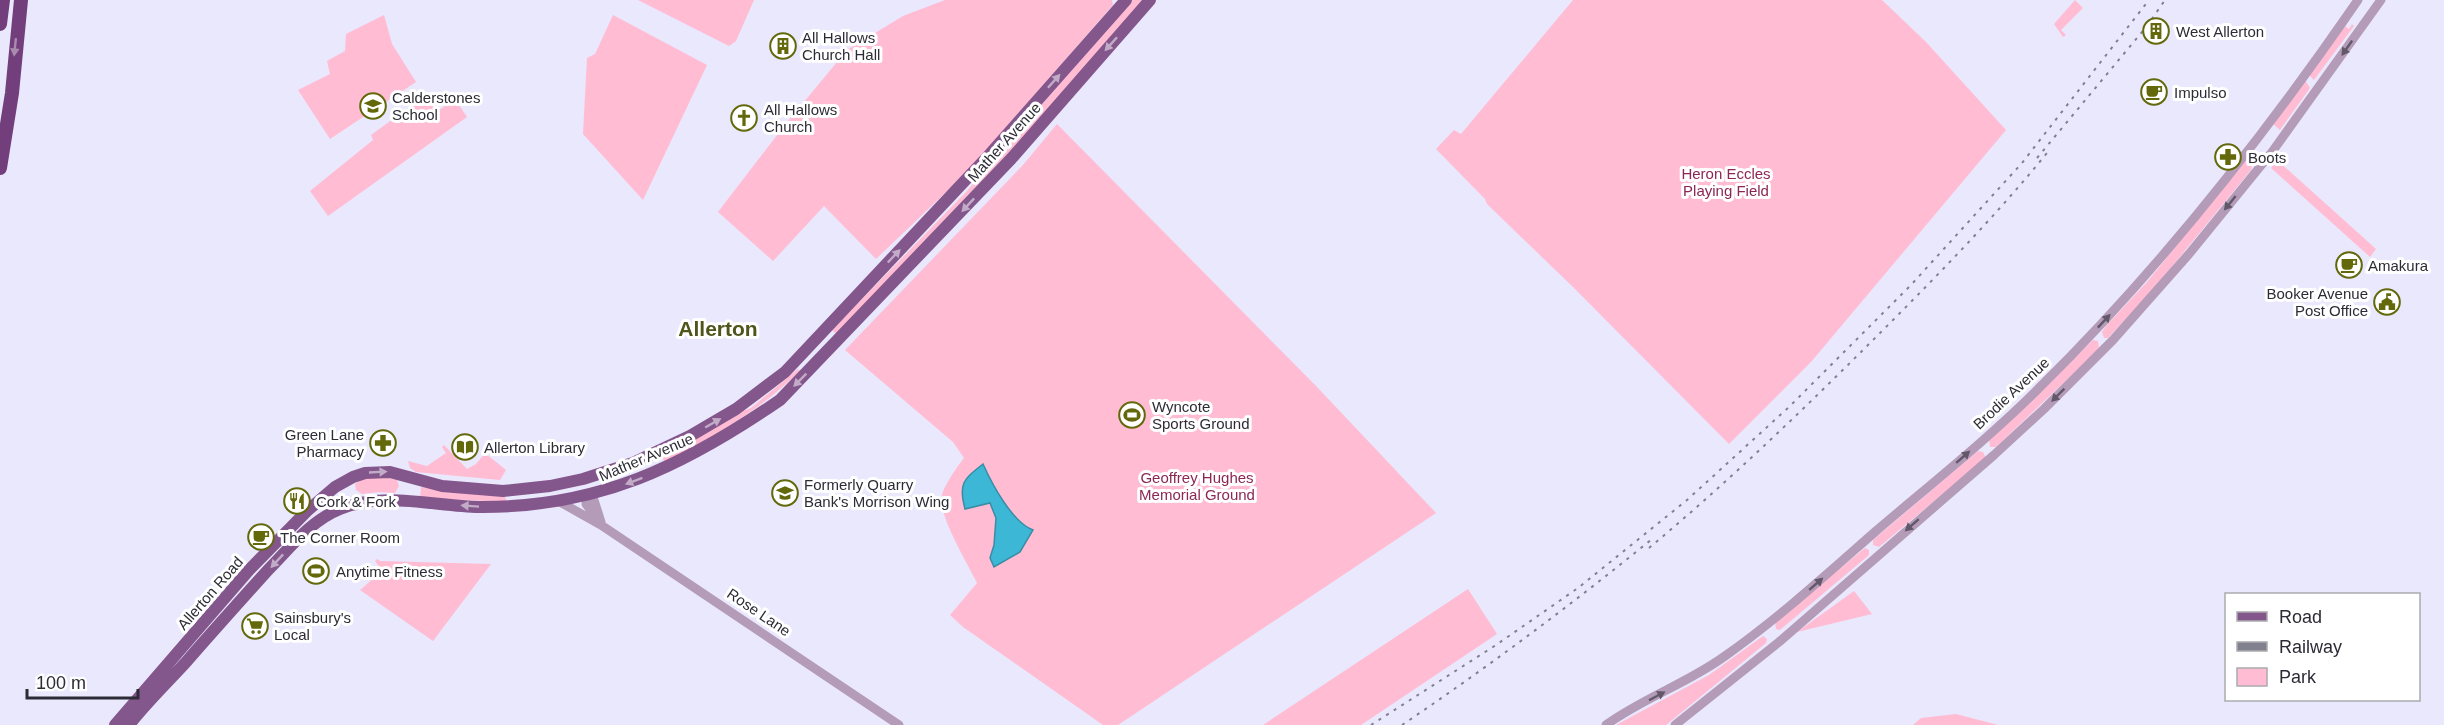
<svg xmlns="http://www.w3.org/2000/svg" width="2444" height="725" font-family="Arial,sans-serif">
<rect width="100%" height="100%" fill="#e9e8fd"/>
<path fill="#ffbcd3" d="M638,0H754L736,41L729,46Z
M945,0H1112L1113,5L967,172L876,259L824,206L773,261L718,212L784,126L847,50L903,16Z
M1132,0H1144L1010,157L836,334L832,330L966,192Z
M1573,0H1882L1926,42L2006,130L1811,362L1729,444L1573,287L1487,204L1485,199L1436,149L1454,130L1461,134Z
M2075,0L2083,8L2061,30L2066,35L2063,37L2054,24Z
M384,15L392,44L416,82L330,139L298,90L330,74L327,61L345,51L346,34Z
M613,15L707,65L643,200L583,134L587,58L595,54Z
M2352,24L2354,26L2314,80L2309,75L2345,26L2349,29Z
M2305,80L2310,88L2280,130L2272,123Z
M426,95L436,112L455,99L467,117L328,216L310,191L373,140L371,135Z
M1057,124L1317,387L1436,513L1118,725H1103L963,627L950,615L977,583C968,564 937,514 942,495C944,486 958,465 964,458L953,442L845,350L1023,165Z
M2247,159L2252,165L2251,170L2156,286L2108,338H2104L2102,332L2106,326L2147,282Z
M2277,160L2376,249L2370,257L2271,168Z
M2093,340L2098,341L2099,349L1996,447H1990L1989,440Z
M798,369L800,371C759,411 715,435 665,464L661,454L734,414L751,408Z
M444,445L467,469L476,464L485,453L506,470L500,480L416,472L410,468L408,461L427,466L446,453L442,447Z
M1978,451L1983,452L1986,458L1879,547L1873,545V540Z
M380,476L397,480L399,486L395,493L379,492L362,494L356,490L355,484L362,479Z
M421,487L504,494L507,502L420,498Z
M1865,548L1869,550V555L1780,630L1776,629L1775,622Z
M377,559L380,561L491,564L433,641L360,590L382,571L375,561Z
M1468,589L1497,634L1361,725H1263Z
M1854,591L1872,614L1797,632Z
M1763,636L1767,639L1766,643L1666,725H1616L1709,675Z
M1956,714L1998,725H1913L1921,718Z"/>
<path fill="#3cb7d5" stroke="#388da5" stroke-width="1.5" d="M983,464C992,484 1012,522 1033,530L1020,552L994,567L990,558L994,545L996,518L990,503L965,509C958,483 964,479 983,464Z"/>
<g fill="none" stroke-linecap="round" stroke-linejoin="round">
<path stroke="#b49bb8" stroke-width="9" d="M588,496L586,504L598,520
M588,496L594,500L601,522
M560,502L601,525L899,725
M1606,725C1643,698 1688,683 1725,656C1779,618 1827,574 1876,531C1931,484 1988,439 2039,388C2159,270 2263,138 2358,0
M1675,725L1779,642L1994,455L2044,409L2113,340L2189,254L2272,152L2381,0"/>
<path stroke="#84578c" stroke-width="12" d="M115,725L249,570L307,511L335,487L353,477L365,473L390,472L442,486L503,491L550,486L583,479L633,463L690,436L736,409L785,372L990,154L1126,0
M129,725C147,702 168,682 187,661C214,630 241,600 268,570C290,548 310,521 340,509C383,491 434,506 479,507C598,508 684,466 780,400L1011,159L1150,0"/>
<path stroke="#723e7b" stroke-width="14" d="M0,24L3,0
M0,168L12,93L21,0"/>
<path stroke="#81808f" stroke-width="2" stroke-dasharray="3 6" stroke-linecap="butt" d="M2037,158L2147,26L2165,0
M1649,548C1728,482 1803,410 1876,337C1935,278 1994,218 2047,153
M1371,725L1496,645L1578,588L1687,500L1789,407L1911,285L2022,163L2149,0
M1402,725C1488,667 1571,605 1652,539"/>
</g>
<defs><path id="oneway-solid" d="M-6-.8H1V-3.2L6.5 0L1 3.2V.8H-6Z" transform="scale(1.5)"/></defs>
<g fill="#c2abc6">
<use href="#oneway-solid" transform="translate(1111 44) rotate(132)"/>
<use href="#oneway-solid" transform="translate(1054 81) rotate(-48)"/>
<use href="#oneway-solid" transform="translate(968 205) rotate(133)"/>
<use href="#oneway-solid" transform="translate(894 256) rotate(-46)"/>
<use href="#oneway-solid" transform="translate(800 380) rotate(135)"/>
<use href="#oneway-solid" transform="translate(713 423) rotate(-30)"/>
<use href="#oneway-solid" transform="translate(378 472) rotate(-3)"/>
<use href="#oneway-solid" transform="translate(634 481) rotate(159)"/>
<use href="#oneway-solid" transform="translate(470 506) rotate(-176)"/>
<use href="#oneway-solid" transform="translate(277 561) rotate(133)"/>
</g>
<use fill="#aa8bb0" href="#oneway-solid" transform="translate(15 47) rotate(96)"/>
<g fill="#63586a">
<use href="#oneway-solid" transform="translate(2347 48) rotate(125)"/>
<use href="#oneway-solid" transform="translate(2230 203) rotate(129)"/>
<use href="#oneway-solid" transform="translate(2104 321) rotate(-47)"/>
<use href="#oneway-solid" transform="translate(2058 395) rotate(135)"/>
<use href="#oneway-solid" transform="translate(1963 457) rotate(-41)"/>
<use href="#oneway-solid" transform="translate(1912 525) rotate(139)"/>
<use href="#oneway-solid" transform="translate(1816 584) rotate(-41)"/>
<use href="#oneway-solid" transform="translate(1657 696) rotate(-28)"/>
</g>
<defs>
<g id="building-ring" transform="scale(1.35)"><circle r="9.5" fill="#fff" stroke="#63690b" stroke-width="1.5"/><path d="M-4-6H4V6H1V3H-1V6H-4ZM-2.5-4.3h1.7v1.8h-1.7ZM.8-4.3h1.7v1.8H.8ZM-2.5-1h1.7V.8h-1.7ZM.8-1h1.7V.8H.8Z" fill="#63690b"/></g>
<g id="cafe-ring" transform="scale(1.35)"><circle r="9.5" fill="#fff" stroke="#63690b" stroke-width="1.5"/><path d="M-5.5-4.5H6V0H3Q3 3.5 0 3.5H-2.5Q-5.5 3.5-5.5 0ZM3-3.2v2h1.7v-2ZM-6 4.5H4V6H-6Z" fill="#63690b"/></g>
<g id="school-ring" transform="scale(1.35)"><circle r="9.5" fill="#fff" stroke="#63690b" stroke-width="1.5"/><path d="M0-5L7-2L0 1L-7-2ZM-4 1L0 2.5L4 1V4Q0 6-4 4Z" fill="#63690b"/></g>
<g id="church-ring" transform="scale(1.35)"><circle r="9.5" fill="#fff" stroke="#63690b" stroke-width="1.5"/><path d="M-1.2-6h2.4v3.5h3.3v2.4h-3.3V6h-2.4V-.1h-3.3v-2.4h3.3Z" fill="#63690b"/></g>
<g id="pharmacy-ring" transform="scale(1.35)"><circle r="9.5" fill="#fff" stroke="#63690b" stroke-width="1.5"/><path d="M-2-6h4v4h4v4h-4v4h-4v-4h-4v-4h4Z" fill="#63690b"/></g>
<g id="civic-ring" transform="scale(1.35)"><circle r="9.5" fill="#fff" stroke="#63690b" stroke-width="1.5"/><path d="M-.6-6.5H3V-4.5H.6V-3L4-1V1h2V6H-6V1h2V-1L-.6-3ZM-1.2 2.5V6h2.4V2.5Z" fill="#63690b"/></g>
<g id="stadium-ring" transform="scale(1.35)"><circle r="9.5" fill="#fff" stroke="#63690b" stroke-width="1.5"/><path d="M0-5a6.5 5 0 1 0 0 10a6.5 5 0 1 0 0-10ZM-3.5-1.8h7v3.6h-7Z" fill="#63690b"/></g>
<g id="library-ring" transform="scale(1.35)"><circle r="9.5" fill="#fff" stroke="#63690b" stroke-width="1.5"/><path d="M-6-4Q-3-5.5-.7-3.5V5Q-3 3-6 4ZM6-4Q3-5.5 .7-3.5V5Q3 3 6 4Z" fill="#63690b"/></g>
<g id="restaurant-ring" transform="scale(1.35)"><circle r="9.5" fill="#fff" stroke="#63690b" stroke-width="1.5"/><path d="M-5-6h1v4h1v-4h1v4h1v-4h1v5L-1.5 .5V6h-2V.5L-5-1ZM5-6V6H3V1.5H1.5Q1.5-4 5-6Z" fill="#63690b"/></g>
<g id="supermarket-ring" transform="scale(1.35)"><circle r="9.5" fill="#fff" stroke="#63690b" stroke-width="1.5"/><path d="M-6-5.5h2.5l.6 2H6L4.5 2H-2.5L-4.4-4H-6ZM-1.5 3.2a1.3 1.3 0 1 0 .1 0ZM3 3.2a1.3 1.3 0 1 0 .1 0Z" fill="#63690b"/></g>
</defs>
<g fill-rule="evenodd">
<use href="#building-ring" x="2156" y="31"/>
<use href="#building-ring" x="783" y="46"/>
<use href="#cafe-ring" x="2154" y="92"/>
<use href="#school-ring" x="373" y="106"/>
<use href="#church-ring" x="744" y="118"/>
<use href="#pharmacy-ring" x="2228" y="157"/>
<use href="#cafe-ring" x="2349" y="265"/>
<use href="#civic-ring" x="2387" y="302"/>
<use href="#stadium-ring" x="1132" y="415"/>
<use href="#pharmacy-ring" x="383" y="443"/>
<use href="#library-ring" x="465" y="447"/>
<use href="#school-ring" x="785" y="493"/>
<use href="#restaurant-ring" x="297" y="501"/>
<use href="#cafe-ring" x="261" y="537"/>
<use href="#stadium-ring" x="316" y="571"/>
<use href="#supermarket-ring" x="255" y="626"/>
</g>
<g text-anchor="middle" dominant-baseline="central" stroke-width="6" stroke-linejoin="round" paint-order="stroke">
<g font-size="15" fill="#2d2c36" stroke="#fff" text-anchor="start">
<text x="2176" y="31">West Allerton</text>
<text x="802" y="37">All Hallows<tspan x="802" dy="17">Church Hall</tspan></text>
<text x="2174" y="92">Impulso</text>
<text x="392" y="97">Calderstones<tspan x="392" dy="17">School</tspan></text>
<text x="764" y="109">All Hallows<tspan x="764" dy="17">Church</tspan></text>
<text x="2248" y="157">Boots</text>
<text x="2368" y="265">Amakura</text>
<text x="2368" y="293" text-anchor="end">Booker Avenue<tspan x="2368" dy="17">Post Office</tspan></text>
<text x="1152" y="406">Wyncote<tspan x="1152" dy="17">Sports Ground</tspan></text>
<text x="364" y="434" text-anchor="end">Green Lane<tspan x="364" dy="17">Pharmacy</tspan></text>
<text x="484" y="447">Allerton Library</text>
<text x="804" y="484">Formerly Quarry<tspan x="804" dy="17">Bank's Morrison Wing</tspan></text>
<text x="316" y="501">Cork &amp; Fork</text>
<text x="280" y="537">The Corner Room</text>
<text x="336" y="571">Anytime Fitness</text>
<text x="274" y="617">Sainsbury's<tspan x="274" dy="17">Local</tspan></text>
</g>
<g font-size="15" fill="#2d2c36" stroke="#fff">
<text transform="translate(1004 142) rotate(-48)">Mather Avenue</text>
<text transform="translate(2011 393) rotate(-43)">Brodie Avenue</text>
<text transform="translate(646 457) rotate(-23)">Mather Avenue</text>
<text transform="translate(210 593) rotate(-49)">Allerton Road</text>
<text transform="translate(759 612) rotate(34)">Rose Lane</text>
</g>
<g font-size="15" fill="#8b2655" stroke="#fff">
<text x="1726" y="173">Heron Eccles<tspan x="1726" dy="17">Playing Field</tspan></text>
<text x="1197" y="477">Geoffrey Hughes<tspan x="1197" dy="17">Memorial Ground</tspan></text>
</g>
<g font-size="21" font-weight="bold" fill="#50551b" stroke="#fff">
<text x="718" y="328">Allerton</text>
</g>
</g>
<rect x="2225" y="593" width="195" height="108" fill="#ffffff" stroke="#ababaf" stroke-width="1.5"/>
<rect x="2237" y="612" width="30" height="9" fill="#84578c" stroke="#ababaf" stroke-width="1.5"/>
<text x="2279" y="623" font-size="18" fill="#2d2c36">Road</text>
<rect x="2237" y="642" width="30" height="9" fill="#81808f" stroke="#ababaf" stroke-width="1.5"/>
<text x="2279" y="653" font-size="18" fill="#2d2c36">Railway</text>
<rect x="2237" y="668" width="30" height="18" fill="#ffbcd3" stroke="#ababaf" stroke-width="1.5"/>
<text x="2279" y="683" font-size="18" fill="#2d2c36">Park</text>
<path d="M27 689v9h111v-9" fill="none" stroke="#2d2c36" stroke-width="3"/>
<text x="36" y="689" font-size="18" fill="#2d2c36" stroke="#ffffff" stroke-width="4.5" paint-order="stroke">100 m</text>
</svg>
